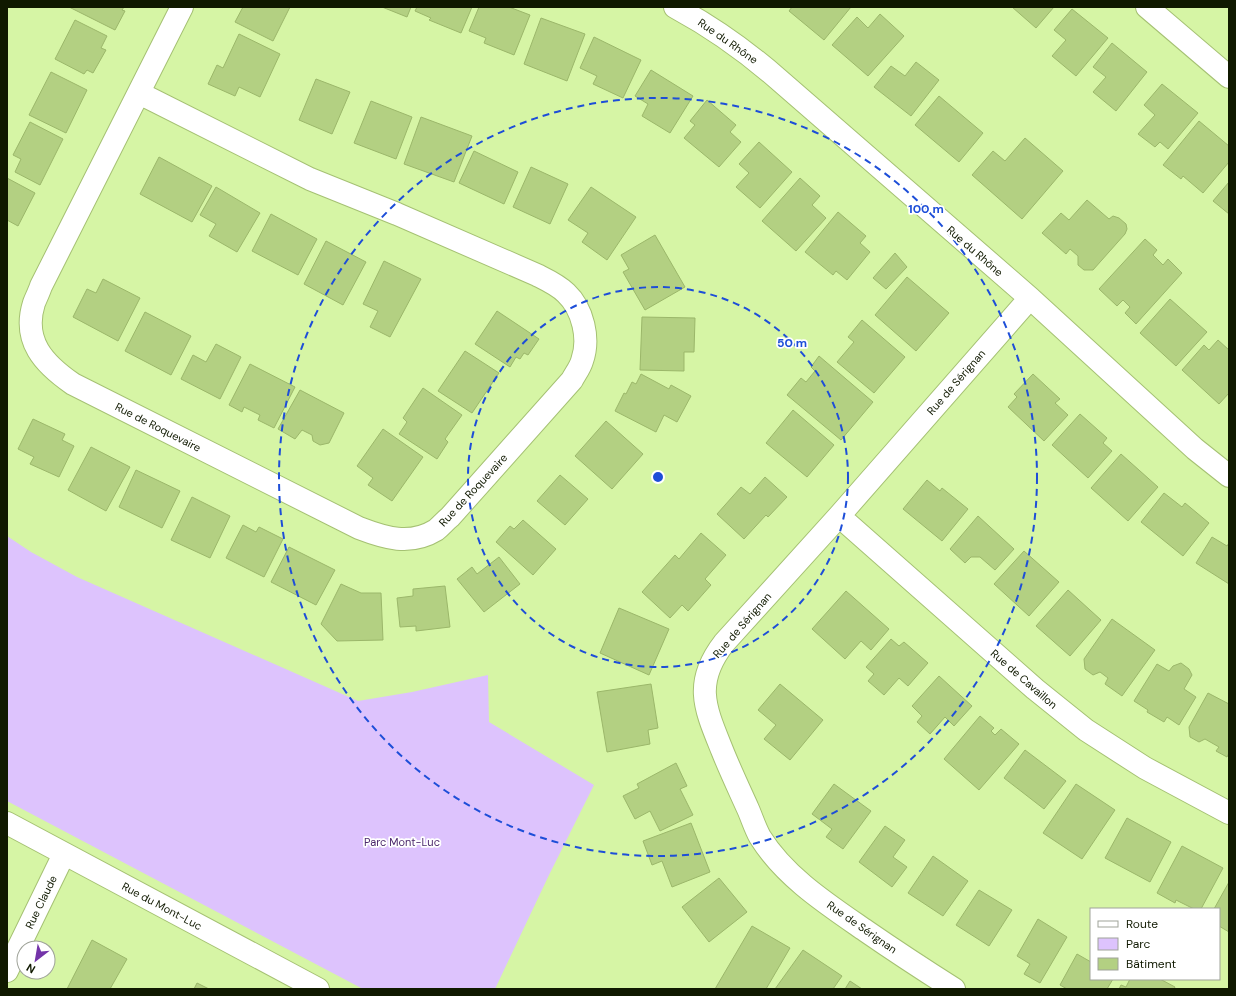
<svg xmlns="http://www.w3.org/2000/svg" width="1236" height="996" font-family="'DM Sans',sans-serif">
<rect width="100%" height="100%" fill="#d6f5a5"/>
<path fill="#ddc3fd" d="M7,536L31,552L77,577L358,701L412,692L488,675L489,722L594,785L549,875L495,989H363L7,801Z"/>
<path fill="#b3d082" stroke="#9bb76a" d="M69,7H124L122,10L125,11L115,30Z
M243,7H290L273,41L235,22Z
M382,7H411L407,17Z
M417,7H472L461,33L429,20L431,18L415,11Z
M479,7H509L530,15L514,55L484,43L486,38L469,31Z
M792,7H851L824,40L789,11Z
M1012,7H1054L1036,28Z
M1072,9L1108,38L1076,76L1052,56L1066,40L1054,30Z
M880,14L904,36L868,76L832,45L857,17L868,28Z
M541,18L585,34L567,81L524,64Z
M75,20L107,36L101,48L106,50L93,73L87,70L84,74L55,59Z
M239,34L280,54L260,97L239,87L235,96L208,84L217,65L223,68Z
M594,37L641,60L623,98L593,84L597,76L580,68Z
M1112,43L1147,72L1116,111L1093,92L1106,77L1093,67Z
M916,62L939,80L911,116L874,87L891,66L905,76Z
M651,70L693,96L670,133L642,116L648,104L635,96Z
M51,72L87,90L66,133L29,115Z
M316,79L350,92L332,134L299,120Z
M1162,84L1198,113L1168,149L1160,142L1155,147L1138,134L1155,115L1144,105Z
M939,96L983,133L959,162L915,125Z
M707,100L736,125L730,132L741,142L719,167L684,138L695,125L690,121Z
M371,101L412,117L396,159L354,143Z
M421,117L472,136L454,182L404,164Z
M1199,121L1229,146V162L1203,193L1183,176L1181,179L1163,165Z
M30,122L63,139L40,185L15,172L21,159L13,155Z
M1025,138L1063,171L1022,219L972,175L993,151L1005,161Z
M759,142L792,172L760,208L736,187L749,173L739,164Z
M474,151L518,172L504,204L459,183Z
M159,157L212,186L192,222L140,194Z
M531,167L568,184L550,224L513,207Z
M7,178L35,193L18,226L7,220Z
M800,178L820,196L812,205L826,218L796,251L762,221Z
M1229,182V214L1213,201Z
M216,187L260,213L237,252L209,236L216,224L200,215Z
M591,187L636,217L607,260L582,242L588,233L568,220Z
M1087,200L1109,219L1113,216L1119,218L1126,224L1127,229L1125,234L1093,270H1084L1078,265V256L1070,249L1066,254L1042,233L1061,213L1069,220Z
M838,212L866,236L860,243L870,252L847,280L836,271L833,275L805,252Z
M271,214L317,239L298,275L252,251Z
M655,235L685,287L645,310L623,272L629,269L621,255Z
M1145,239L1157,250L1153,255L1163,265L1168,259L1182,273L1136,324L1125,313L1130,307L1123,300L1117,306L1099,289Z
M326,241L366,262L343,305L304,284Z
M895,253L907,267L886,289L873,278Z
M384,261L421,279L390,337L370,327L378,311L363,304Z
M907,277L949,313L916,351L875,315Z
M103,279L140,298L118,341L73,317L87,289L96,293Z
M1170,299L1207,332L1176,366L1140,333Z
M497,311L539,339L528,355L524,353L520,359L516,357L510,367L475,344Z
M145,312L191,336L171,375L125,351Z
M642,317L695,318L694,352H684V371L640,370Z
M862,320L905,357L874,393L837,362L854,342L848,337Z
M1218,340L1229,350V393L1219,404L1182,370L1204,345L1209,350Z
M216,344L241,357L220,399L181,379L193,355L206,362Z
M465,351L499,373L472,413L438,391Z
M819,356L873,402L841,440L787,395L801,378L806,382L815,371L811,367Z
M250,364L295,387L274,428L258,420L260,415L244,407L242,412L229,405Z
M641,374L669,389L671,385L691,396L677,422L664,415L656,432L615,411L624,393L626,394L632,382L636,384Z
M1033,374L1060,399L1055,403L1068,415L1044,441L1008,407L1017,397L1014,394Z
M423,388L462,415L445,439L448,442L437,459L399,434L407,422L403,418Z
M300,390L344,413L329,443L320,445L313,441L312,435L302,430L295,439L278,429Z
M793,410L834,445L807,477L766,443Z
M1080,414L1107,438L1103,443L1112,451L1088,478L1052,445Z
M33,419L65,434L62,440L74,446L59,477L30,464L34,457L18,449Z
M606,421L643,454L612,489L575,456Z
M383,429L423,457L392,501L368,485L373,478L357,466Z
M91,447L130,467L106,511L68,490Z
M1121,454L1158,487L1128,521L1091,488Z
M136,470L180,491L162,528L119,507Z
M560,475L588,499L565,525L537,501Z
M765,477L787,497L768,517L766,515L744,539L717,514L741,487L750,494Z
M927,480L940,491L942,488L968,509L942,541L903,509Z
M1164,493L1182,507L1185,503L1209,523L1183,556L1141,522Z
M192,497L230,516L210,558L171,540Z
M978,516L1014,549L995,570L980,557H971L965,563L950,549Z
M523,520L556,549L533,575L496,542L510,526L514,529Z
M243,525L256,532L259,527L283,539L264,577L226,558Z
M701,533L726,555L705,579L711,585L688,611L682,605L670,618L642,592L675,555L679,559Z
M1212,537L1227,546L1229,543V584L1196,563Z
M289,547L335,570L316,605L271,582Z
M1024,551L1059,582L1029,616L994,584Z
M499,557L520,584L484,612L457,579L472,567L477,574Z
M341,584L361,593H381L383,640L337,641L321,624Z
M445,586L450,627L416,631V626L400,627L397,598L413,596V589Z
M1068,590L1101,620L1070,656L1036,626Z
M846,591L889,629L871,650L861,641L845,659L812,629Z
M619,608L669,629L649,675L600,653Z
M1112,619L1155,650L1122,696L1105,684L1108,678L1100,672L1093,675L1085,669L1084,659Z
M891,639L899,646L904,642L928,663L908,686L899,678L884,695L868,681L874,674L866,667Z
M1181,663L1189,669L1192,675L1184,689L1196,697L1179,725L1167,717L1164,722L1147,712L1148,710L1134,701L1157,664L1169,671L1173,666Z
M939,676L972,706L954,726L945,717L930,734L917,722L922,716L912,706Z
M651,684L658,728L648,730L650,744L607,752L597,692Z
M780,684L823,720L790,760L764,739L776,725L758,710Z
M1208,693L1229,704V753L1227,757L1216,751L1219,747L1205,739L1199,742L1190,737L1189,727Z
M980,716L994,728L991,731L995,735L1001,729L1019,744L979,790L944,759Z
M1025,750L1066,781L1044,809L1004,778Z
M676,763L687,786L680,789L693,815L660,831L650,811L635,819L623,796L639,788L637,784Z
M834,784L871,811L843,849L826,837L832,829L812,814Z
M1076,784L1115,810L1082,859L1043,833Z
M1127,818L1171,842L1150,882L1105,858Z
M691,823L710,872L672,887L662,861L652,865L643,841Z
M885,826L905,840L893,857L907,867L892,887L859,862Z
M1182,846L1223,868L1201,909H1194L1176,900L1175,903L1157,893Z
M933,856L968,881L943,916L908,893Z
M719,878L747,912L709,942L682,907Z
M1229,882V932L1219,926V909H1214Z
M979,890L1012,910L989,946L956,925Z
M1038,919L1067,937L1040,983L1024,974L1030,964L1017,956Z
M752,926L790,948L766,989H715Z
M92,940L127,959L110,989H67Z
M803,950L842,976L833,989H775Z
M1077,954L1091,962V979H1113L1107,989H1067L1060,985Z
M1130,979H1160L1175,987L1174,989H1119L1121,985L1126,987Z
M850,981L862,989H845Z
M197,983L209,989H194Z"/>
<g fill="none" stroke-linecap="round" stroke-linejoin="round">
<g stroke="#a5c173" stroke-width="24">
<path id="minor" d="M675,7C712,27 746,51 778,79L1030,298L1195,449L1229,476
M1147,7L1229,77
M139,93L310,179L397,214L537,275C547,280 558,285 566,293C583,309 590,339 582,361C580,368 575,374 572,380L450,517C445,521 441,526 436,530C410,546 385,538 359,528L73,384C44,364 22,341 34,303C36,298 39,292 41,286L182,7
M839,516L1035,689L1086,730L1145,768L1229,813
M7,823L318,989
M7,971L64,854
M954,989C924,970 895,951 866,931C827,904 785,877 760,837C755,828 752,818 748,809C739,789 730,770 722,750C705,708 693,683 724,643L839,516L1030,298"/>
</g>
<use href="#minor" stroke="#fff" stroke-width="22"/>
</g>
<g fill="none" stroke="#1d4ed8" stroke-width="2" stroke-dasharray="7 5">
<circle cx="658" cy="477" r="190"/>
<circle cx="658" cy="477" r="379"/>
</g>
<g text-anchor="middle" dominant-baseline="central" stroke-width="3.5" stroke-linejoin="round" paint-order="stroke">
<g font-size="11" fill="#101900" stroke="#fff">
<text transform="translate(728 41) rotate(35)">Rue du Rhône</text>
<text transform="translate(975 251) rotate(41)">Rue du Rhône</text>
<text transform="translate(956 382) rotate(-49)">Rue de Sérignan</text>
<text transform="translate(158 427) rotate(27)">Rue de Roquevaire</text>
<text transform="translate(473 490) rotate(-47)">Rue de Roquevaire</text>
<text transform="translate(742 625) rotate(-49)">Rue de Sérignan</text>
<text transform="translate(1024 679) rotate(41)">Rue de Cavaillon</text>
<text transform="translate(41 902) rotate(-64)">Rue Claude</text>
<text transform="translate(162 906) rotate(28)">Rue du Mont-Luc</text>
<text transform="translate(862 927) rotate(35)">Rue de Sérignan</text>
</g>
<g font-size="11" fill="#4b286c" stroke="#fff">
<text x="402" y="842">Parc Mont-Luc</text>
</g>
</g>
<circle cx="658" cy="477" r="6" fill="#1d4ed8" stroke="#fff" stroke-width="2"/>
<g font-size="12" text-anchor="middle" font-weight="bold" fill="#1d4ed8" stroke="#fff" stroke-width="3.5" stroke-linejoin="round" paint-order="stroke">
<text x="926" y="213">100 m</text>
<text x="792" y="347">50 m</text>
</g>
<rect width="1236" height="996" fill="none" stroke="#101900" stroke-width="16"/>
<rect x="1090" y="908" width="130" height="72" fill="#ffffff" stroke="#9fa399"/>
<rect x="1098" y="921" width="20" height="6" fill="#ffffff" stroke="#9fa399"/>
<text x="1126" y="928" font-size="12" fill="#101900">Route</text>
<rect x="1098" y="938" width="20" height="12" fill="#ddc3fd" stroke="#9fa399"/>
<text x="1126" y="948" font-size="12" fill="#101900">Parc</text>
<rect x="1098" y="958" width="20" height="12" fill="#b3d082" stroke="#9fa399"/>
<text x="1126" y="968" font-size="12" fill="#101900">Bâtiment</text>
<g transform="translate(36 960) rotate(211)"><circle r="19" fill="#ffffff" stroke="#9fa399"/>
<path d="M0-3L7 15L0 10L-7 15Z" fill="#7434a9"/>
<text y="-6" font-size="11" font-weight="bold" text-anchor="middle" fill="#101900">N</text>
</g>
</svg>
